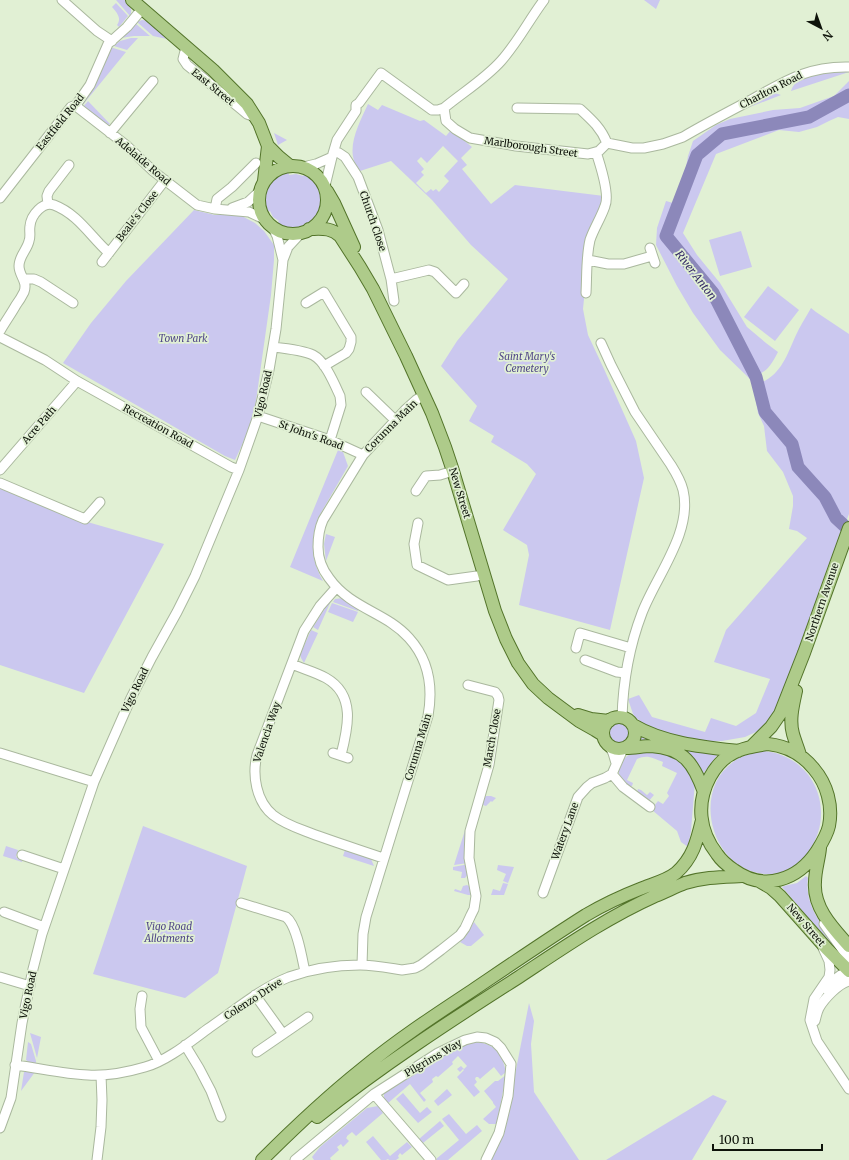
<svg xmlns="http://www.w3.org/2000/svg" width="849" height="1160" font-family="Merriweather,serif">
<rect width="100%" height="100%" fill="#e1f0d4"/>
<path fill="#cbc8ef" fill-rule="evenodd" d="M116,0H125C130,5 133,9 130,16Z
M644,0H660L656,9Z
M116,3L128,16L119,27L117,25C122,18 117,13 112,7Z
M142,20C152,20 160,32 167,39L153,36L137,22Z
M135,23L150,36H134L120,38Z
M131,38H138L127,50L114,46L120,41Z
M110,47L126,52L81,107V104Z
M849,71V72L791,91C796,72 833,72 849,71Z
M849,81V119L838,117L829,121L817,127L799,132L779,130L716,154L683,233L697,255L720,283L747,327L766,343L778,352C769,369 768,370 750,379L720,350L693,313L677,286L656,245L657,228L666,201L673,203L686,167L688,156L693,141L716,125L730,119L773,110L800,108L834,96Z
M775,93L781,95L727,116L770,94Z
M88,101L110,124L107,126L82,108Z
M368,104L378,110L382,105L420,121L424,120L446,136L451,130L472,147L461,158L467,165L462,169L491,204L515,185L604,196L599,215L586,279L583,309L588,335L604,369L636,441L644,478L610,630L519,605L529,555L527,545L503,530L536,474L527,464L491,442L494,436L469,421L477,406L441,366L457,341L508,279L471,245L432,200L391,161L360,171C343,152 359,124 368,104ZM443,146L458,161L444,176L449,181L439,192L436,189L433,191L431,189L426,193L416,183L424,175L421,172L424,169L417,161L421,157L427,163Z
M274,133L287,140L278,145Z
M288,170L289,175L296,174L303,176L305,172C342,192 317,245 276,224L279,221L273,217L270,211L266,213C260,195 267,174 288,170Z
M194,210L215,215L238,214L255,223L264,231L274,245V260L271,295L256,401L250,425L243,443L235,460L225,456L63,363L91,323L126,281Z
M741,231L752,267L720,276L709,240Z
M768,286L799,310L775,341L744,317Z
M811,308L816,312L849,334V514L826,571L808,626L775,713L765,725L758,731L745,737L722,741H702L677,736L649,728L636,718L633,714L628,699L639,695L652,717L705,732L711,718L736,726L756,713L770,679L714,662L726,630L807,538L797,531L789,529L793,506V496L783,472L767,451L764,426L758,413L753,385C780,379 786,357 796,335C800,326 806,317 811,308Z
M338,450L343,452L348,466L318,518C310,542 311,559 323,581L290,567Z
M0,487L84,521L164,544L84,693L0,665Z
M326,534L335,537L326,561L324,544Z
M343,598L359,609L358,611L333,602L335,599Z
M331,601L318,630L313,627L326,607Z
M332,603L358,612L353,622L328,612Z
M311,630L318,633L304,663L301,658L300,655Z
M606 734a13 13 0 1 1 26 0a13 13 0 1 1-26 0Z
M640,734L718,754L703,774L697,766L637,742Z
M641,751L665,752L683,762L695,782L691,831L688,847L681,842L677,831L652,810L654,806L658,801L663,804L669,796L667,793L677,773L662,766L663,762C653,758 647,754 637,759L627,780L633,783L632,786H629C617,780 615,766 626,757C630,753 636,753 641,751Z
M764,751C814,756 837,810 809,851C800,864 787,873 772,874C703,878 681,760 764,751Z
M638,789L641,790L647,795L650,792L654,795L648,802L637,792Z
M486,796H491L496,798L492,802L491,801L486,806L480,804L482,799Z
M467,824L469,825L468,863L454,865Z
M143,826L247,866L218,973L185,998L93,974Z
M6,846L18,850L16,857L23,859L22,862L3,856Z
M345,850L371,859L374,866L343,856Z
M469,864V873L465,878H461L462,872L453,870V867Z
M498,865L514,867L508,883L503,881L506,874L497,870Z
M806,876L808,878C804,905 823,928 839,948L836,950L782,887L784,886L797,883Z
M503,883L508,884L504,895H491L493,889L500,891Z
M467,885L472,888V895H468L454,891L455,889L461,891L463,886Z
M474,922L484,935L471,946H467L460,942L466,936Z
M529,1003L534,1021L531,1044L534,1092L579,1160H488L504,1131Z
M30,1033L41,1037L37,1058Z
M28,1042L31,1044L36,1061V1064L30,1063L26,1060Z
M477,1042C496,1045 502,1053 506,1072L501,1076L494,1067L480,1079L478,1077H476L475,1079L477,1082L474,1085L480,1092L474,1097L457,1077L464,1070L463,1069L460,1072L457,1069L461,1066L464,1069L467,1066L458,1056L452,1062L453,1064L438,1077L436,1076L432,1079L433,1082L420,1093L426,1100L424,1102L410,1084L387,1104L384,1099V1093L454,1048L467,1043Z
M28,1071L35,1072L21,1091L24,1072Z
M506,1075L497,1124H489L483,1119L496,1107L493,1103V1102L484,1091L495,1081H498Z
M447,1089L452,1095L438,1106L434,1101Z
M403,1093L420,1113L427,1107L432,1112L418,1123L396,1099Z
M713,1095L727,1101L692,1160H606Z
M378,1106L383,1113L356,1136L352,1132L347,1136V1137L346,1138L349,1141L343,1147L341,1144L337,1147L339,1150L330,1158L331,1160H314L312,1157L320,1147L367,1108Z
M449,1114L466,1134L477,1125L482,1131L448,1160H437L436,1159L459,1140L442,1119Z
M440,1121L444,1126L423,1143L419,1139Z
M373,1136L390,1156L407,1142L412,1147L402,1155L400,1153L398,1156L399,1158L396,1160H389L388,1159L386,1160H381L366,1142Z"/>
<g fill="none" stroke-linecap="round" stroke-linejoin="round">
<path stroke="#8c88ba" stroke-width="13" d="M849,95L809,117L722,134L697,155L666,236L713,293L756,377L765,412L792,444L798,467L825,497L836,518L849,530"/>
<g stroke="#aab89e" stroke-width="11">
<path id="minor" d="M62,0L97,31L112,41
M186,47L183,59L187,65L241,109L247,114L255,117
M76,105L77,107L126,145L153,171L197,205L215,209L249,212L264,219
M444,108L446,121L455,129L470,138L516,146L588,154L599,151L607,143
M517,108L580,109C592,120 601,128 607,143
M110,133L153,81
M607,143L632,148H644L663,144L683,137C705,124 728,112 751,100C785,81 808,66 849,67
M334,152L339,153L345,157L358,177L378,230L391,279L394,301
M303,167L316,164L332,157
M325,186L332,157L337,140L356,111V105L359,103L381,73L432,110H438L444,108C462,93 485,79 501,61C518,42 529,20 544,0
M0,198L71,107L76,105L90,85L108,44L127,27L142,9
M48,204L47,196L49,191L69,165
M232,208L248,202L260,191
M215,209L217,199L232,187L256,163
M650,248L655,263
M283,260L288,247L301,233
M588,260L608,264H624L652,256
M102,262L165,180
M24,279H34L41,282L73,303
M391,279L429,270L435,272L456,293L464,284
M586,293C587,276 586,257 590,240C594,228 601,218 605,206C610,195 600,164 596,152
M306,303L324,292L351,337V342L349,349L346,353L324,366
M0,331C5,322 11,314 16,305C19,301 22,296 24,292C28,281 19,276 19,266C19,256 27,250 29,241C31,236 29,231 30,226C31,215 43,201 54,205C78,214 91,237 109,253
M0,337L45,360L77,381L231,467L239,470
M601,343L611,365L635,412L671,465C676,473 681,482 683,490C693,532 656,576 642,613C629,647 623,682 622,718
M273,347C282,348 305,351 313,355C325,361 334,383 340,396L341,405L330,440
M366,392L395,420
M258,416L330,440L363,455
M0,470L77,381
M0,483L85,519L100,502
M416,491L426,476L440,475L453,471
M418,523L414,544L417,565L448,580L477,576L484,574
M336,588L320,606L304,631L257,755C252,775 256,801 273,815C282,822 294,827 305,831C331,841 357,849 383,858
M576,648L580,633L631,648
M585,660L617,672L626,673
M292,664C303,669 315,672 326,678C356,695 348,728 341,755
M610,747L613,753L616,763
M0,753L94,782
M333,753L348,758
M612,774L623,787L650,807
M22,855L64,869
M543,893L578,797L587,787L592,783L605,778L612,774L623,749
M241,903L286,917C297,925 302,958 305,972
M4,912L44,927
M824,924L849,959
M823,948L829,961L830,970L829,977L814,999L810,1020L817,1041L849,1089
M362,965L363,934L366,917L428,716C433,688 429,660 409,638C386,612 351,609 329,578C322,569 318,559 318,547C318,537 319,529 323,520L363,455L406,409L416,400L424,395
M0,977L30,986
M826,989C832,981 839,975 848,971
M255,995L283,1034
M142,996L140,1009L141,1027L159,1061
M815,1021C816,1017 817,1012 819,1008C824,999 839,983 849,981
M185,1045L199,1068L211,1091L221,1117
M257,1052L308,1017
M15,1065C39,1068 63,1074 88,1075C105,1076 128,1072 145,1067C167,1061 191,1041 209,1028C234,1011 261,988 289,977C311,969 337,965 360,965C374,965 389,968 402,970L415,968L421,965L441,950L460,935L465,928L471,915L474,909L476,896L469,858L470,831L489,765L499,700L498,696L495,692L468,685
M374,1094L431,1160
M0,1128L11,1098L22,1023L33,969L42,934L94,782L131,698L152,657L177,612L195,576L239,470L258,416L269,370L276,329L283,260L277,236L273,228
M97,1160L101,1127L102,1100L101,1075
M295,1160L374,1094L438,1053L465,1040L477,1037L486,1038L495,1042L501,1048L511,1064L508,1096L502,1121L499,1133L486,1160"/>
</g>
<g stroke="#53742a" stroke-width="14">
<path id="major" d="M132,0L213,70L247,104L259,123L268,146L264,181
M268,146L279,157L290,166
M259 200a34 34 0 1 1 68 0a34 34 0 1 1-68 0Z
M327,191L334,203L354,247
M309,229C320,229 331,227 340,236L360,267L373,289L406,356L432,413L445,447L453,471L495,611L506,639L518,663L533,684L548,698L579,721L595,730L603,735
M796,691C793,705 789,720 793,734C795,741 798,748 800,755
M578,715L591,719L609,721
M603 733a16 16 0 1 1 32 0a16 16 0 1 1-32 0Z
M633,725C663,743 703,747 738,751
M768,744C787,746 802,754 814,769C827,784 833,806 829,826C827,835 822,843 817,851C798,880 764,892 734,870C728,866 721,860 717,854C699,831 696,803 710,777C715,768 721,760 730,755C741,748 755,746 768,744Z
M752,746L771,727L780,714L804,653L849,528
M626,748C635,748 643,746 651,746C684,748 694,764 704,792
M820,848C819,859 815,871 815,882C813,908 833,928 849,946
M759,881L771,888L780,896L827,949L849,971
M317,1117C381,1066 450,1021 519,977C563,948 606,918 655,896C665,892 675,887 685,883C704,877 723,877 742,876
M262,1160C294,1128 327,1097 362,1069C397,1040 435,1015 473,990C510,965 548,939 586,915C603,905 622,896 640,889C652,884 666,881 676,873C693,858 697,841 702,820"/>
</g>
<use href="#minor" stroke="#fff" stroke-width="9"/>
<use href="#major" stroke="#aecb8a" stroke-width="12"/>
</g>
<g text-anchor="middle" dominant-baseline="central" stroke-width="3.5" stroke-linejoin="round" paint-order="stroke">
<g font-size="10" fill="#0e130a" stroke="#e1f0d4">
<text transform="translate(213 87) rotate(39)">East Street</text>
<text transform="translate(771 90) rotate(-27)">Charlton Road</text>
<text transform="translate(60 122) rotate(-51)">Eastfield Road</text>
<text transform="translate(531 147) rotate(8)">Marlborough Street</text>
<text transform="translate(143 161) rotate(40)">Adelaide Road</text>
<text transform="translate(137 216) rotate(-52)">Beale's Close</text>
<text transform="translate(373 221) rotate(71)">Church Close</text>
<text transform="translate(263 394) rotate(-77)">Vigo Road</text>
<text transform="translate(39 425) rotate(-49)">Acre Path</text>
<text transform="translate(158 426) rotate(29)">Recreation Road</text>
<text transform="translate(391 426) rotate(-45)">Corunna Main</text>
<text transform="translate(311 435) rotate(20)">St John's Road</text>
<text transform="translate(460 493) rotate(73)">New Street</text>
<text transform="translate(822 602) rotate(-71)">Northern Avenue</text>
<text transform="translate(135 690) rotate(-64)">Vigo Road</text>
<text transform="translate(267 732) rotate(-71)">Valencia Way</text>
<text transform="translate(492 738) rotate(-80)">March Close</text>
<text transform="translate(418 747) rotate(-73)">Corunna Main</text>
<text transform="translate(565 831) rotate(-70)">Watery Lane</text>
<text transform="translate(806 925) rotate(49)">New Street</text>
<text transform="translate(28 995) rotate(-78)">Vigo Road</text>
<text transform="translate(253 999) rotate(-33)">Colenzo Drive</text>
<text transform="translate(433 1058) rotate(-30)">Pilgrims Way</text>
</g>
<g font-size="10" font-style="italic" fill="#514788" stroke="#e1f0d4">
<text x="183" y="338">Town Park</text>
<text x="527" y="356">Saint Mary's<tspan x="527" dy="12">Cemetery</tspan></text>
<text x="169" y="926">Vigo Road<tspan x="169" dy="12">Allotments</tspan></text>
</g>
<g font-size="11" font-style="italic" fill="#342966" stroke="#e1f0d4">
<text transform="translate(696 275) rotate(52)">River Anton</text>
</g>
</g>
<g transform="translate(821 28) rotate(139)" stroke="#e1f0d4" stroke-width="3" paint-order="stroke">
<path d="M0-3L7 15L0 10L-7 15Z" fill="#0e130a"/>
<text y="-6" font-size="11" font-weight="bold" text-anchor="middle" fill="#0e130a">N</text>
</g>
<path d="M713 1144v6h109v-6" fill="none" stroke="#0e130a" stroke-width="2"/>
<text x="719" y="1144" font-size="12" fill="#0e130a" stroke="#e1f0d4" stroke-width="3" paint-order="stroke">100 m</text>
</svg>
